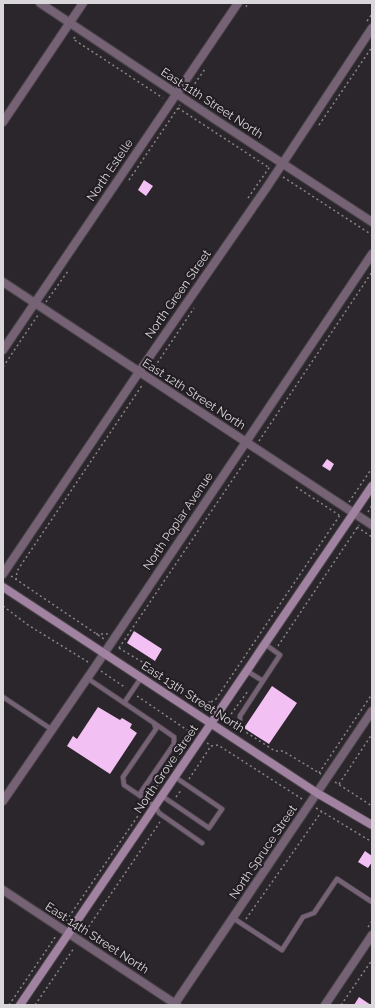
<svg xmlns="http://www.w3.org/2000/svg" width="375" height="1008" font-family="Raleway,sans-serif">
<rect width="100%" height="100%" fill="#2b262b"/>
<path fill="#f2c0f2" d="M144,180L153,186L146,196L138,190Z
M327,459L334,464L330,471L322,466Z
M134,631L162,649L155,661L127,643Z
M272,686L297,703L269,744L244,728Z
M98,707L120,720L122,718L132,724L130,728L137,733L110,774L67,746L73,736L77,739Z
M365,851L372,856V862L368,868L358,862Z
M359,997L371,1005H354Z"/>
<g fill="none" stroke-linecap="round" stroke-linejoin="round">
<g stroke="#474247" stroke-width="6">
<path id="lane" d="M247,671L263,681
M87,678L154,723L156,729L123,777L124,785L155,806L159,813L202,843
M3,697L51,729
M124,703L141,678
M240,721V716L280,655L265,644
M139,795L174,744V737L154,723
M162,796L209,828L222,809L175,777
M233,918L282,950L303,917L314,913L337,879L372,902"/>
</g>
<g stroke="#474247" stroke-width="10">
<path id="street" d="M40,3L216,120L372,222
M3,122L83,3
M3,282L372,525
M3,350L238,3
M3,574L139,372L267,187L372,28
M3,801L95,667L372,254
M3,890L177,1005
M174,1005L372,711
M325,1005L372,935"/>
</g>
<g stroke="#474247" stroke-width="10">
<path id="secondary" d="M3,587L317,793L372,825
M20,1005L372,486"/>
</g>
<path stroke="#898589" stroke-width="1.5" stroke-dasharray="2 3" stroke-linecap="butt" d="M246,7L248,3
M367,21L372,14
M75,37L73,39L163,98
M189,92L205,69
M178,108L268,167
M319,125L372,47
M283,177L372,235
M129,180L180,105
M248,198L271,165
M46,302L68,271
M3,367L38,315
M152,371L194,308
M259,441L372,272
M296,487L339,515
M349,502L372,468
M368,512L372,505
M357,527L372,537
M11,576L104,639
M16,580L17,571L143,384
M3,606L28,625L88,662
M96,634H107V633
M278,646L359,525
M119,648L250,454
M119,648L172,680L204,702H211L212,706
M101,671L126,688
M137,696L193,734
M211,702L216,699L340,515
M233,722L229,717L248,691
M238,727L275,751H283L321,774
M207,743L211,746L218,745L302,799
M319,773L372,694
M189,779L211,746
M335,782L372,806
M339,784L372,734
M151,795L193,734
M176,797L182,789
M316,808L372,842
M246,919L322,811
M66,921L144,807
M368,927L372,921
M83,935L160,822
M9,1005L56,936
M35,1005L74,948
M341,1005L372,960"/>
<use href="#lane" stroke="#756275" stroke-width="4.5"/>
<use href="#street" stroke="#756275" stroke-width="8"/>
<use href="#secondary" stroke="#a182a1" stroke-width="8"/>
</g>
<g text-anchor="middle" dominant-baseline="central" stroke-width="4" stroke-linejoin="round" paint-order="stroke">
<g font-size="12" fill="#dad7da" stroke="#221d22">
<text transform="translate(212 103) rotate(33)">East 11th Street North</text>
<text transform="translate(110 170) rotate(-56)">North Estelle</text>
<text transform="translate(178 294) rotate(-55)">North Green Street</text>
<text transform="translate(194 394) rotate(33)">East 12th Street North</text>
<text transform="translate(178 521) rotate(-56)">North Poplar Avenue</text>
<text transform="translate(193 697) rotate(33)">East 13th Street North</text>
<text transform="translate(166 769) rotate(-56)">North Grove Street</text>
<text transform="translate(263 852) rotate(-56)">North Spruce Street</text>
<text transform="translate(97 938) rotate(33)">East 14th Street North</text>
</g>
</g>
<rect width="375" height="1008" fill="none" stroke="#dad7da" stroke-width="8"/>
</svg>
